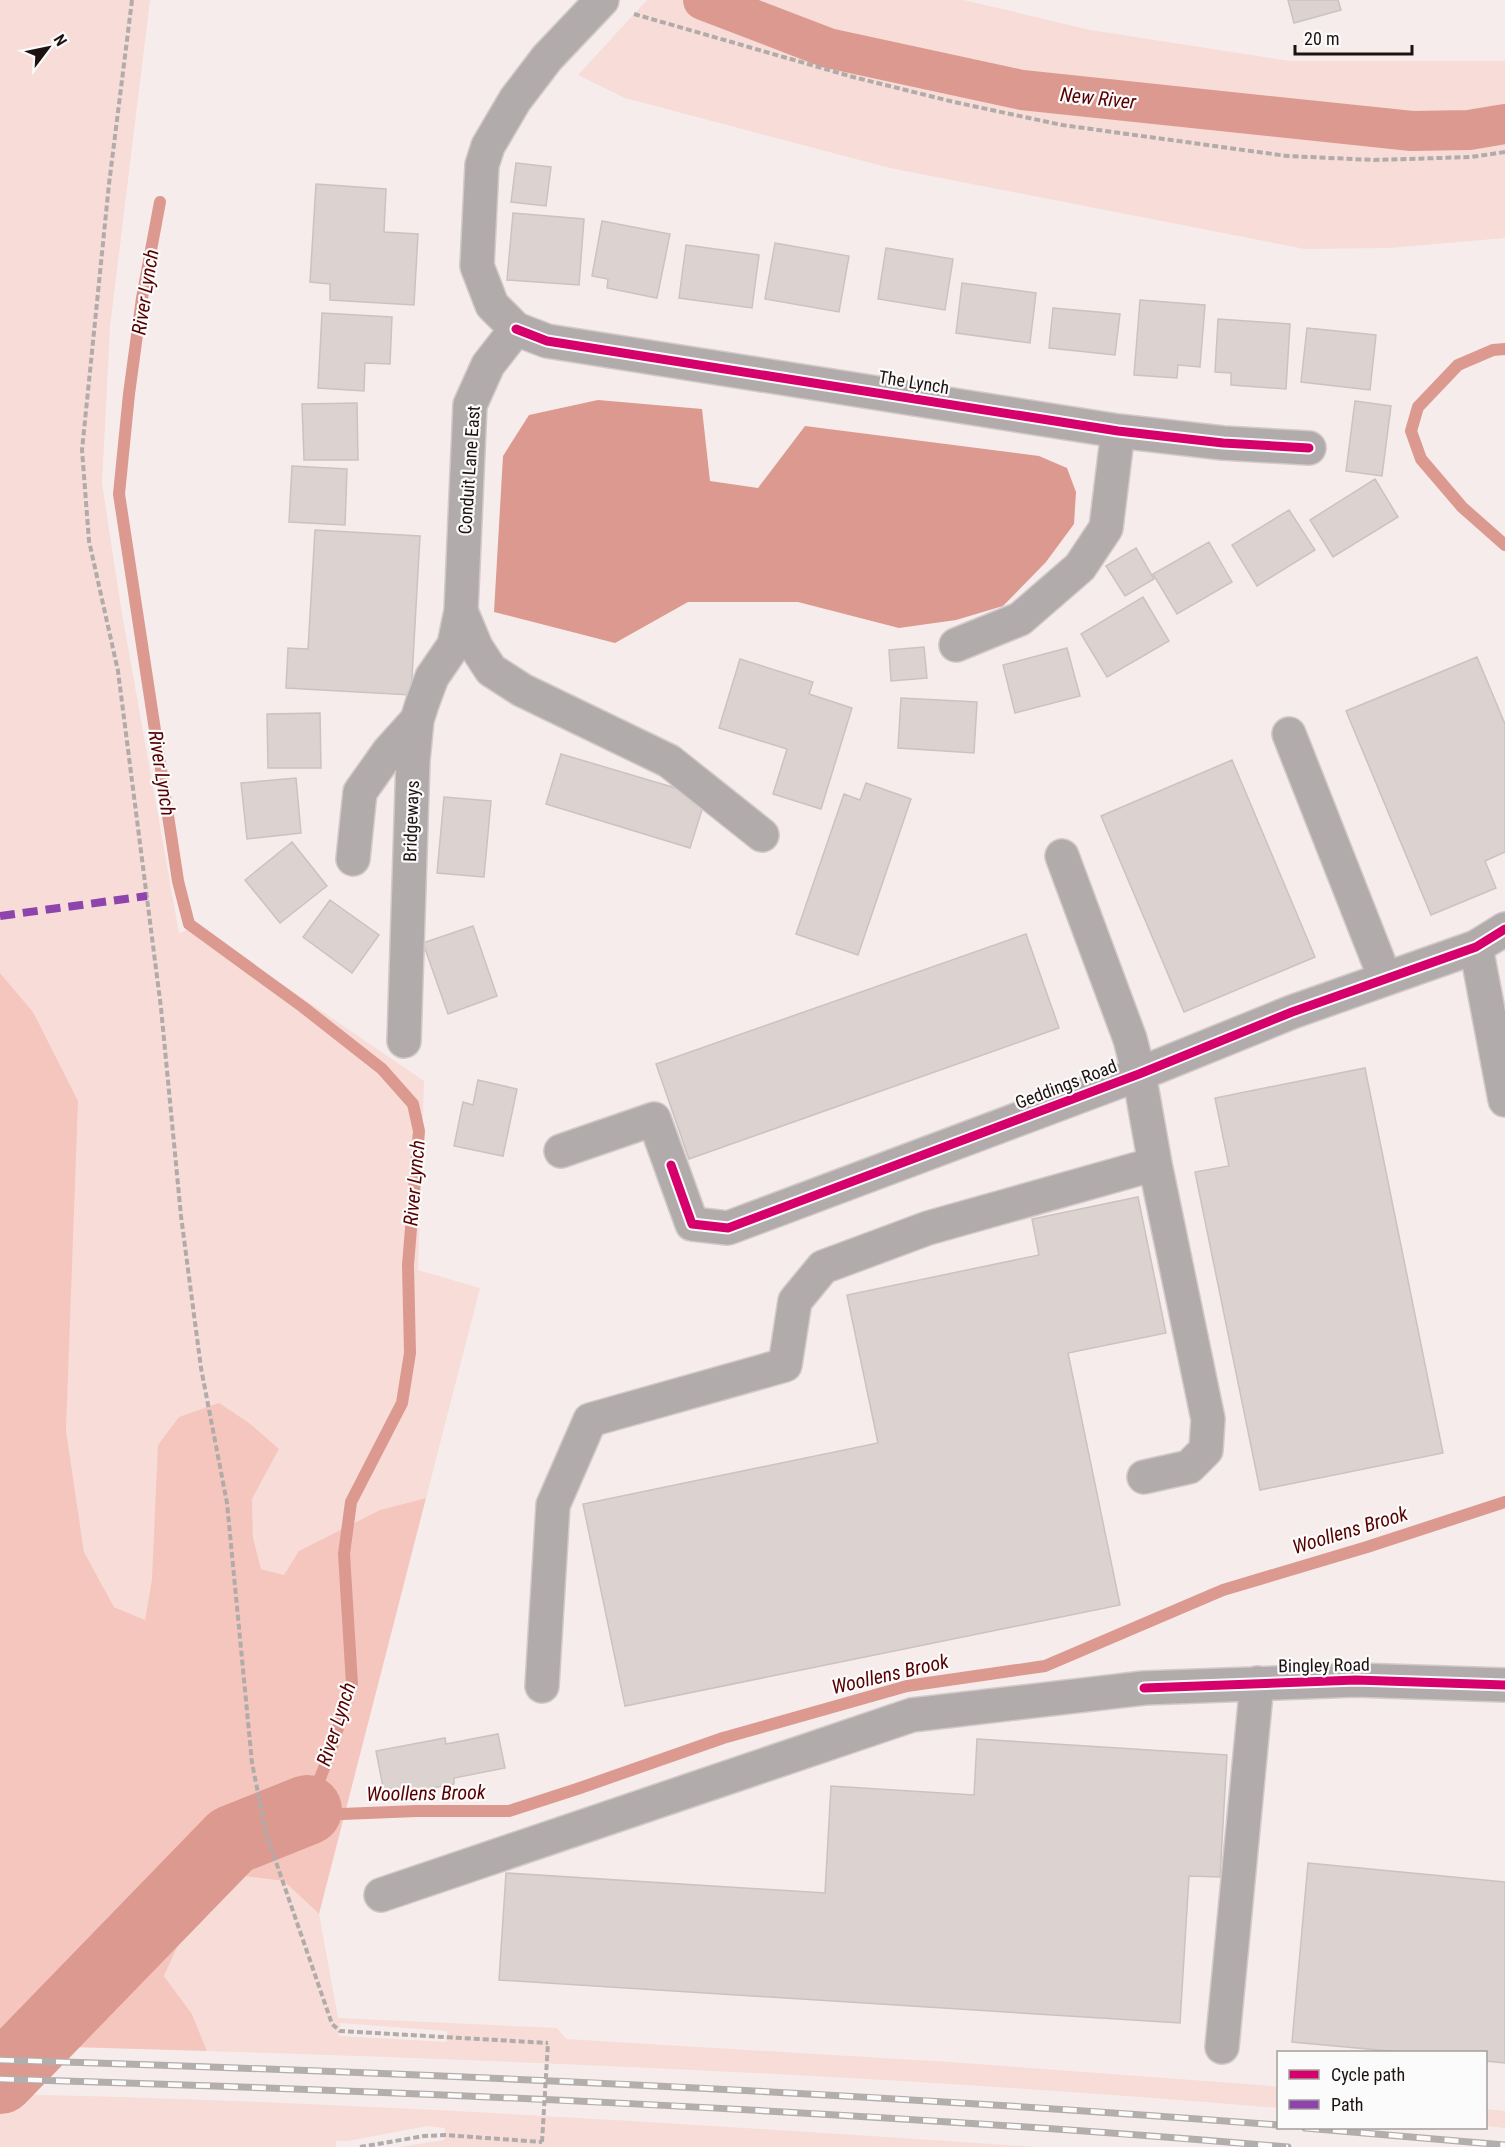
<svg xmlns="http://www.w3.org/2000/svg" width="1505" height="2147" font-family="'Roboto Condensed',sans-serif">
<rect width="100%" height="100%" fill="#f6eceb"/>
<path fill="#f7dcd7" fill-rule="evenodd" d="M0,0H150L110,327L102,483L121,608L179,933L197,926L424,1081L418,1270L480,1288L426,1498L380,1510L300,1551L284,1575L261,1569L253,1537L252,1499L279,1449L152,1579L145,1620L114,1607L84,1552L66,1430L69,1324L33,1012L0,973Z
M647,0H964L1090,30L1290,61H1505V238L1389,248L1305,249L890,168L625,98L578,75Z
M235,1875L284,1881L319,1914L338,2018L557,2028L566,2039L949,2062L1260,2085L1278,2087V2108C922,2078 565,2062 207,2051L192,2014L164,1976L185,1930ZM340,2023L447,2031V2042L339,2036Z
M0,2094C346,2101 691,2124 1037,2147H399L444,2140L445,2128L427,2126L348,2141H336V2147H0Z
M1486,2109L1505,2111V2128L1486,2126Z"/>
<path fill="#f5c6be" d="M0,973L33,1012L78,1101L66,1430L84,1552L114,1607L145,1620L152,1579L158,1445L179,1417L219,1403L249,1423L279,1449L252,1499L253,1537L261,1569L284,1575L299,1551L380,1510L426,1498L319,1914L284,1881L235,1875L185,1930L164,1976L192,2014L207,2051L0,2045Z"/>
<path fill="#dc998f" d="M598,400L702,409L710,481L758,488L805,426L1039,456L1067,468L1076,492L1074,524L1046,562L1003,606L956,620L899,628L798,602H688L615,643L494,612L503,456L529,415Z"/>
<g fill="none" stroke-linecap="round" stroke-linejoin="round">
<path stroke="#dc998f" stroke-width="12" d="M160,202L142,298L129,394L119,494L178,881L189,924L303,1007L382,1069L413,1104L419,1131L408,1265L410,1353L402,1403L351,1502L344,1554L352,1684L329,1756L307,1810L342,1814L417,1811H509L577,1789L723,1738L907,1686L1045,1666L1223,1590L1367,1547L1505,1502
M1505,349L1493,350L1458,365L1418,407L1411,431L1421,459L1462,507L1505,545"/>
<path stroke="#dc998f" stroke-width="40" d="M703,0L828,48L1022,90L1412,131L1469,130L1505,124"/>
<path stroke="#dc998f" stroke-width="70" d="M0,2079L232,1840L307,1810"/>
</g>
<path fill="#dcd2d0" stroke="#ccc2c1" stroke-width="1.5" d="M1288,0H1338L1341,10L1294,23Z
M516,163L551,167L546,206L511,202Z
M316,184L386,189L384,232L418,234L414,305L330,300V284L310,282Z
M513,213L584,219L579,285L507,280Z
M602,221L670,234L657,298L607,288L608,279L592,276Z
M775,243L849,256L839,312L765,299Z
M686,245L759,255L752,308L679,298Z
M886,248L953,259L945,310L878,299Z
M962,283L1036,293L1030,343L956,333Z
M1140,300L1205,305L1200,367L1178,365L1177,378L1134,375Z
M1053,308L1120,314L1115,355L1049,348Z
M322,313L392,317L390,364L365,363L364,391L318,388Z
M1218,319L1290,324L1286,389L1231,385V373L1215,372Z
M1307,328L1376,335L1370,390L1301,382Z
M1355,401L1391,406L1382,476L1346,471Z
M357,403L358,460H304L302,404Z
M292,466L347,469L345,525L289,522Z
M1375,479L1398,517L1333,557L1310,520Z
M1289,510L1315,550L1257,586L1232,545Z
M315,530L420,536L411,695L286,688L288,648L308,649Z
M1209,542L1232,582L1177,614L1153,574Z
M1136,548L1154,579L1125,596L1106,566Z
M1143,597L1169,641L1107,677L1081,634Z
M924,647L927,678L891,681L889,650Z
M1067,648L1080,696L1015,713L1003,665Z
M1477,657L1505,724V852L1485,861L1496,888L1431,915L1346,711Z
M740,659L813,682L809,694L852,708L821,809L773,794L787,749L719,728Z
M901,698L977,702L974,753L898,748Z
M320,713L321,768H268L267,714Z
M561,754L706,797L690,848L546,804Z
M1232,760L1315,957L1184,1012L1101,816Z
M296,778L301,833L247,839L241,783Z
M866,783L911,799L858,955L796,934L844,794L860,800Z
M444,797L491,801L484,877L437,873Z
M292,842L327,886L280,923L245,880Z
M330,900L379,935L352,973L303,937Z
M473,926L497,996L448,1014L423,943Z
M1026,934L1059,1028L689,1159L656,1064Z
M1365,1068L1443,1453L1260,1490L1195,1172L1229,1166L1215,1098Z
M478,1080L517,1089L503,1156L454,1146L463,1102L473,1105Z
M1138,1197L1166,1333L1068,1353L1120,1605L625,1706L583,1504L878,1443L847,1295L1039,1255L1032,1219Z
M498,1734L505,1768L454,1778V1784L385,1797L376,1751L445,1738L446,1744Z
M977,1739L1227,1755L1220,1877L1189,1876L1180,2023L499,1980L506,1873L825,1893L831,1786L974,1795Z
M1308,1863L1505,1882V2063L1486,2061V2052H1400L1292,2042Z"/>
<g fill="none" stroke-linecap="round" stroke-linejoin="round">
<g stroke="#d2cac9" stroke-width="36">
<path id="minor" d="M516,329L547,341L1118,431L1223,443L1309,448
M461,611L476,647L491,670L522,690L669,761L762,835
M956,645L1020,619L1080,567L1106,528L1118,431
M1289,734L1385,978
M1062,856L1130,1039L1139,1074L1155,1164L1208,1419L1206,1450L1189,1467L1144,1477
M353,859L360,792L389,751L417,720
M1476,947L1505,1100
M404,1041L413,760L417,720L422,704L432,677L454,645L461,611L470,405L488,365L516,329L492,305L477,266L482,165L488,146L515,100L547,58L602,0
M561,1151L654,1119L692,1224L728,1228L1139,1074L1292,1012L1476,947L1505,929
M542,1686L553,1505L590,1420L785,1365L795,1301L823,1267L928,1228L1155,1164
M381,1895L912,1715L1144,1688L1356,1680L1505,1685
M1222,2047L1257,1683"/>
</g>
<path stroke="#b1abaa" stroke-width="4" stroke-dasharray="6 3" stroke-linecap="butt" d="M132,0L109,184L82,450L89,541L118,671L161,1008L181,1216L201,1368L227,1503L252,1763L266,1833L332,2024L340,2031L548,2043
M634,14L853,77L954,102L1062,125L1287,156L1374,160L1471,157L1505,152
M360,2147L424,2136L445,2135L542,2142"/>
<use href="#minor" stroke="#b1acab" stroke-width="33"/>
<g stroke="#b3adac" stroke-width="7">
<path id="rail" d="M0,2060C427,2073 853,2092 1278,2125
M0,2079C430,2092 859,2111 1288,2147
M1305,2128L1505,2145"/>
</g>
<use href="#rail" stroke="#fbfbfb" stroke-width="4.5" stroke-dasharray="14" stroke-linecap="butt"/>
<path stroke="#b1abaa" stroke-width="4" stroke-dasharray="6 3" stroke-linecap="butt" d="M542,2142L548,2043"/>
<path stroke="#8e44ad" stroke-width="8" stroke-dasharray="15 8" stroke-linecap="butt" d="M0,916L147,896"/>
<g stroke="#fbfbfb" stroke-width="13">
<path id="cycleway" d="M516,329L547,341L1118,431L1223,443L1309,448
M671,1165L692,1224L728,1228L1139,1074L1292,1012L1476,947L1505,929
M1144,1688L1356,1680L1505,1685"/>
</g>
<use href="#cycleway" stroke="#d6006c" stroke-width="9"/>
</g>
<g text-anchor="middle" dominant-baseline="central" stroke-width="4.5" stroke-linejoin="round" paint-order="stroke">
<g font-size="18" fill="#1c1211" stroke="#fbfbfb">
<text transform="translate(914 382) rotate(9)">The Lynch</text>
<text transform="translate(469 470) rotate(-86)">Conduit Lane East</text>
<text transform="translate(411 821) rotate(-88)">Bridgeways</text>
<text transform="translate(1066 1084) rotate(-21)">Geddings Road</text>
<text transform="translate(1324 1665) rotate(-1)">Bingley Road</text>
</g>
<g font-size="20" font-style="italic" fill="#580000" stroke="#fbfbfb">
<text transform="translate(1098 98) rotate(6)">New River</text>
<text transform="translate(145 292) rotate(-81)">River Lynch</text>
<text transform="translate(162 773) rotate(81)">River Lynch</text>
<text transform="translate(414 1183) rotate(-85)">River Lynch</text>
<text transform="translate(1350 1530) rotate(-17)">Woollens Brook</text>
<text transform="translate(890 1674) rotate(-13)">Woollens Brook</text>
<text transform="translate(336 1724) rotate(-72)">River Lynch</text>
<text transform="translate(426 1793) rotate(-1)">Woollens Brook</text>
</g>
</g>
<rect x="1277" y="2051" width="210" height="78" fill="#fbfbfb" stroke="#a29e9d" stroke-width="1.5"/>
<rect x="1289" y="2070" width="30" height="9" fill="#d6006c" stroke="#a29e9d" stroke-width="1.5"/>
<text x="1331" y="2081" font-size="18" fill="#1c1211">Cycle path</text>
<rect x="1289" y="2100" width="30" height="9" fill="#8e44ad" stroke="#a29e9d" stroke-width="1.5"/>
<text x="1331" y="2111" font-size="18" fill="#1c1211">Path</text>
<g transform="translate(48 48) rotate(58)" stroke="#fbfbfb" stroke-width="4.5" paint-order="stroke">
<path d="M0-4.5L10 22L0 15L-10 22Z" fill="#1c1211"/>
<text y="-9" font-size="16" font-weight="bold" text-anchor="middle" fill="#1c1211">N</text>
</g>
<path d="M1295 45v9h117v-9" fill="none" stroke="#1c1211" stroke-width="3"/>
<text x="1304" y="45" font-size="18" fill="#1c1211" stroke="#fbfbfb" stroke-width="4.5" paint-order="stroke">20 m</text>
</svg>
